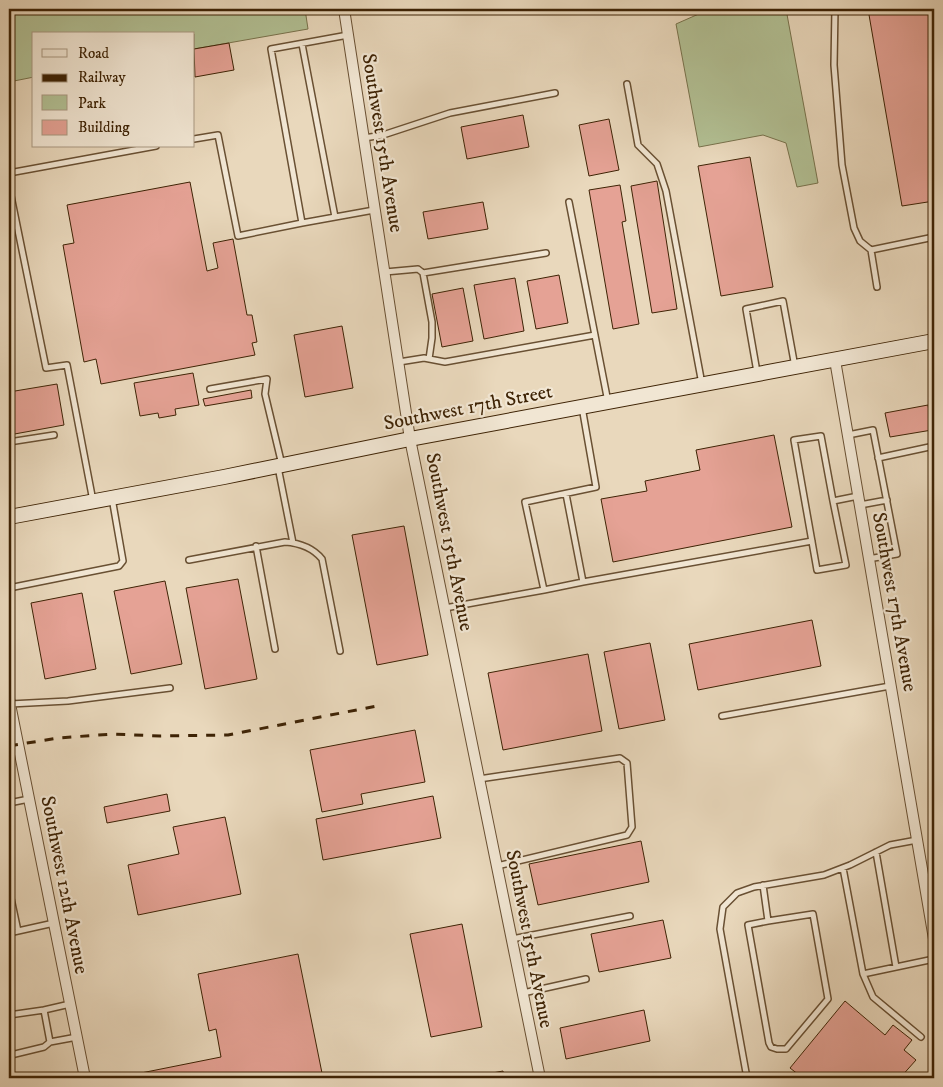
<svg xmlns="http://www.w3.org/2000/svg" width="943" height="1087" font-family="'IM FELL DW Pica',serif">
<rect width="100%" height="100%" fill="#e9d8bc"/>
<filter id="stains"><feTurbulence type="fractalNoise" baseFrequency=".004" numOctaves="4"/><feColorMatrix values="0 0 0 0 .2 0 0 0 0 .09 0 0 0 0 .02 0 0 0 .5 -.17"/></filter>
<radialGradient id="worn" r=".72"><stop offset=".6" stop-color="#630" stop-opacity="0"/><stop offset="1" stop-color="#630" stop-opacity=".3"/></radialGradient>
<path fill="#b2c094" stroke="#78724c" d="M9,9H305L308,29L194,49V34H34V77L9,82Z
M710,9H786L818,183L797,187L786,143L763,135L699,147L676,24Z"/>
<path fill="#e5a295" stroke="#3e2305" d="M868,9H934V201L902,206Z
M229,43L234,70L195,77L194,49Z
M523,115L529,147L467,159L461,127Z
M609,119L619,170L589,176L579,125Z
M750,157L773,287L721,296L698,166Z
M657,181L677,309L652,313L631,186Z
M190,182L207,271L218,268L213,243L233,239L247,315H252L257,342L252,343L255,355L101,384L96,359L84,362L63,245L74,243L67,205Z
M620,185L626,221L622,222L639,324L613,329L589,190Z
M483,202L488,229L428,239L423,212Z
M559,275L568,323L536,329L527,281Z
M515,278L524,331L484,339L474,285Z
M463,288L473,341L442,347L432,294Z
M342,326L353,388L305,397L294,335Z
M193,373L199,405L175,409L176,415L159,418L158,413L140,416L134,383Z
M57,384L64,425L9,435V392Z
M251,390L252,398L205,406L203,399Z
M928,405L932,430L890,437L885,413Z
M774,435L792,527L613,562L601,499L647,491L645,481L700,470L696,450Z
M404,526L428,655L377,665L352,535Z
M238,579L257,679L205,689L186,588Z
M165,581L182,664L131,674L114,591Z
M82,593L96,669L45,679L31,603Z
M812,620L821,666L698,690L689,644Z
M650,643L665,720L619,729L604,652Z
M588,654L602,731L503,750L488,673Z
M415,730L425,782L361,794L363,804L322,812L310,750Z
M167,794L170,811L107,823L104,807Z
M433,796L441,838L323,860L316,819Z
M225,817L241,894L138,915L128,865L179,854L173,827Z
M641,841L649,882L538,905L529,864Z
M663,920L671,958L599,972L591,934Z
M462,924L482,1027L431,1037L410,934Z
M298,954L323,1078H121V1077L221,1057L216,1029L209,1031L198,974Z
M845,1001L885,1035L893,1025L912,1040L904,1050L916,1060L900,1078H803L790,1068Z
M644,1010L650,1041L566,1059L560,1028Z
M503,1071L504,1077L511,1076V1078H466Z"/>
<g fill="none" stroke-linecap="round" stroke-linejoin="round">
<g stroke="#695033" stroke-width="8">
<path id="service" d="M835,9L834,65L842,165L854,228L860,241L871,250
M348,35L271,49L302,223L374,210
M302,44L335,217
M627,84L638,145L657,164L666,191L702,384
M364,138L383,135L450,113L555,93
M194,139L218,135L238,236L302,223
M9,173L156,146
M9,186L46,368L67,365L93,501
M569,202L608,402
M385,272L418,269L423,273L432,322V338L429,359
M423,273L546,253
M877,287L871,250L934,237
M399,362L424,358L445,362L595,335
M757,372L746,309L783,301L795,367
M210,389L267,379L265,394L282,465
M848,435L873,430L897,554L868,559
M9,442L54,435
M878,458L934,446
M278,467L293,543
M566,494L583,582L544,590L525,502L596,487L582,407
M833,501L846,565L817,570L794,440L821,436L833,501L858,496
M860,505L887,500
M256,546L275,649
M189,560L285,542C299,543 313,548 322,559L340,651
M583,582L812,541
M9,588L119,566L123,561L112,498
M445,608L544,590
M10,704L68,701L170,688
M722,716L890,686
M479,779L620,758L627,763L632,827L627,835L497,866
M9,803L29,799
M876,852L896,967
M843,868L863,974L934,959
M763,885L768,921L748,925L769,1043L771,1047L777,1049H786L828,999L813,914L768,921
M9,889L18,931
M9,933L54,923
M512,939L630,916
M863,974L873,997L921,1037
M523,993L586,979
M70,1004L44,1010L50,1042L77,1037
M9,1015L44,1010
M9,1064L11,1055L44,1047L50,1042
M9,1065V1078
M747,1078L720,929L723,907L737,893L754,887L824,875L850,865L890,845L917,840"/>
</g>
<g stroke="#695033" stroke-width="12">
<path id="minor" d="M344,9L410,439L540,1078
M835,360L934,939
M9,699L85,1078"/>
</g>
<g stroke="#3e2305" stroke-width="16">
<path id="secondary" d="M9,517L224,477L410,439L934,341"/>
</g>
<use href="#service" stroke="#f1e6d3" stroke-width="5"/>
<use href="#minor" stroke="#f1e6d3" stroke-width="10"/>
<use href="#secondary" stroke="#f1e6d3" stroke-width="14"/>
<path stroke="#3e2305" stroke-width="3" stroke-dasharray="9 9" stroke-linecap="butt" d="M9,746L58,738L113,734L160,736L228,735L382,705"/>
</g>
<g text-anchor="middle" dominant-baseline="central" stroke-width="4.5" stroke-linejoin="round" paint-order="stroke">
<g font-size="20" fill="#3e2305" stroke="#f1e6d3">
<text transform="translate(382 143) rotate(81)">Southwest 15th Avenue</text>
<text transform="translate(468 408) rotate(-11)">Southwest 17th Street</text>
<text transform="translate(449 542) rotate(79)">Southwest 15th Avenue</text>
<text transform="translate(894 602) rotate(80)">Southwest 17th Avenue</text>
<text transform="translate(64 885) rotate(79)">Southwest 12th Avenue</text>
<text transform="translate(529 939) rotate(79)">Southwest 15th Avenue</text>
</g>
</g>
<rect width="943" height="1087" fill="none" stroke="#e9d8bc" stroke-width="30"/>
<rect x="10" y="10" width="923" height="1067" fill="none" stroke="#3e2305" stroke-width="2.5"/>
<rect x="15" y="15" width="913" height="1057" fill="none" stroke="#3e2305"/>
<rect x="32" y="32" width="162" height="115" fill="#f1e6d3" stroke="#a99881"/>
<rect x="42" y="49" width="25" height="8" fill="#f1e6d3" stroke="#a99881"/>
<text x="78" y="58" font-size="15" fill="#3e2305">Road</text>
<rect x="42" y="74" width="25" height="8" fill="#3e2305" stroke="#a99881"/>
<text x="78" y="82" font-size="15" fill="#3e2305">Railway</text>
<rect x="42" y="95" width="25" height="15" fill="#b2c094" stroke="#a99881"/>
<text x="78" y="108" font-size="15" fill="#3e2305">Park</text>
<rect x="42" y="120" width="25" height="15" fill="#e5a295" stroke="#a99881"/>
<text x="78" y="132" font-size="15" fill="#3e2305">Building</text>
<rect width="100%" height="100%" filter="url(#stains)"/>
<rect width="100%" height="100%" fill="url(#worn)"/>
</svg>
